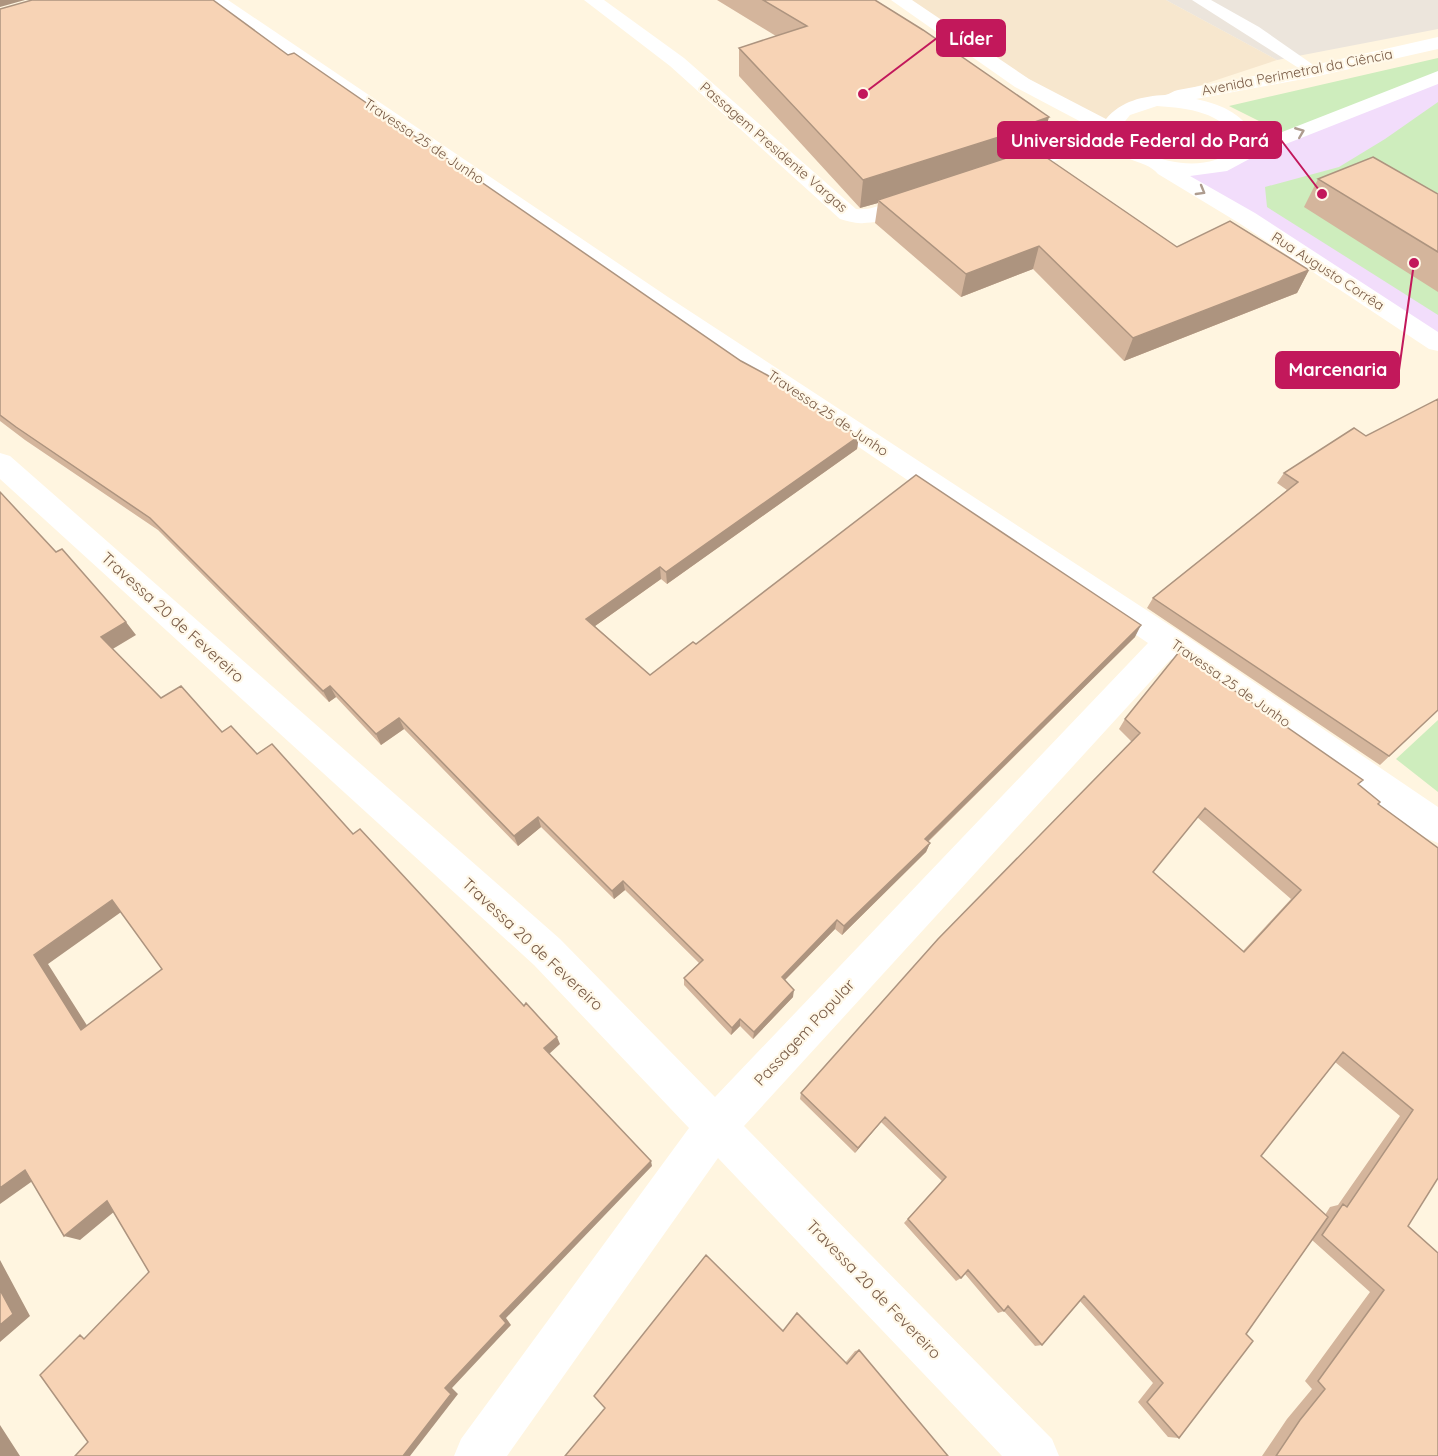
<svg xmlns="http://www.w3.org/2000/svg" width="1438" height="1456" font-family="Quicksand,sans-serif">
<rect width="100%" height="100%" fill="#fff5e0"/>
<path fill="#f7e7ce" d="M900,0H1166L1277,60L1156,100L1133,105L1110,129Z"/>
<path fill="#ece5dc" d="M1166,0H1438V29L1277,60Z"/>
<path fill="#f2ddfb" d="M1438,77V343L1155,164L1212,169Z"/>
<path fill="#ceedbd" d="M1438,58V72L1278,136L1265,124L1229,106Z
M1438,102V315L1267,207L1265,187L1339,167L1385,139Z
M1438,720V792L1396,759Z"/>
<g fill="none" stroke-linecap="round" stroke-linejoin="round">
<path fill="#fff" fill-rule="evenodd" d="M1192,0H1211L1259,27L1322,71L1320,74H1308Z"/>
<path fill="#fff" fill-rule="evenodd" d="M207,0H228L668,297L1180,632L1438,807V843L1426,838L1171,659L744,1126L1052,1439L1059,1456H1002L718,1158L507,1456H454L461,1439L689,1128L534,965L0,479V453L10,456L560,939L715,1097L1148,643L652,307Z
M584,0H604L684,58L856,209C880,212 902,190 925,195L928,200C920,212 879,223 864,223C856,224 848,221 840,219L670,66Z
M1111,130L1118,132L1121,136L1118,140L1010,176L1003,178L996,176L992,172L996,168Z"/>
<path fill="#fff" fill-rule="evenodd" d="M891,0H912L1029,79L1106,119C1121,101 1143,96 1165,95C1170,94 1173,91 1178,90L1314,65L1438,37V49L1314,77L1196,99C1225,105 1243,115 1259,141L1438,71V84L1253,157L1227,171L1190,176L1255,213L1438,332V351L1429,349L1239,223L1158,174C1146,158 1112,163 1104,134L1015,87ZM1157,106C1189,108 1221,112 1239,141L1236,150C1230,153 1222,158 1215,160C1185,170 1132,158 1122,125L1130,115Z"/>
</g>
<path fill="#d4b59c" fill-rule="evenodd" d="M717,0H875L1041,146L1012,157L1177,247L1309,270L1297,293L1124,361L1033,269L961,297L875,223L878,203L860,208L739,76V48L776,36Z
M0,9L288,55L741,361L859,436L857,449L667,584L661,579L595,626L650,675L696,644L1135,637L928,842L930,843L926,852L842,935L835,929L785,980L793,997L753,1039L740,1026L731,1035L684,985V978L699,963L625,890L614,899L541,827L518,846L404,729L381,745L336,697L329,702L158,530L25,440L0,421Z
M1318,179L1438,194V292L1304,207Z
M1354,428L1438,710L1380,765L1147,608L1153,598L1287,490L1277,483L1284,473Z
M1125,719L1358,784L1378,804L1438,848L1408,1226L1438,1456H1262L1287,1419L1312,1389L1305,1381L1370,1292L1312,1240L1246,1334L1179,1438L1168,1437L1138,1402L1153,1383L1080,1301L1042,1345L1035,1346L1004,1311L998,1313L965,1274L961,1278L956,1281L904,1223L942,1181L881,1122L855,1153L800,1099L801,1093L1132,742L1119,729ZM1197,817L1291,899L1243,951L1153,872ZM1335,1062L1400,1116L1338,1205L1330,1207L1325,1215L1261,1156Z
M797,1313L845,1363L855,1351L859,1350L948,1456L783,1331Z"/>
<path fill="#ad947f" d="M0,0H25L0,7Z
M1049,117L1041,146L1012,156L1011,160L878,200V203L860,208L863,180Z
M1039,246L1033,269L961,297L966,274Z
M1309,270L1297,293L1124,361L1133,338Z
M859,436L857,449L667,584L666,572Z
M660,567L661,579L588,631L586,619Z
M126,622L136,635L111,650L101,637Z
M1141,625L1135,637L921,848L925,839Z
M330,686L336,697L329,702L323,691Z
M399,718L404,729L381,745L376,734Z
M538,817L541,827L518,846L514,836Z
M930,843L926,852L842,935L844,926Z
M623,881L625,890L614,899L612,891Z
M112,900L124,910L48,964L95,1038L81,1030L34,955Z
M837,920L835,929L780,985L782,977Z
M794,990L793,997L753,1039L754,1032Z
M740,1019V1026L731,1035L732,1028Z
M557,1037L560,1044L548,1055L544,1048Z
M885,1117L881,1122L855,1153L858,1148Z
M651,1161L652,1166L506,1318L511,1325L452,1388L458,1394L410,1456H403L445,1388L500,1316Z
M25,1170L41,1175L0,1204V1188Z
M107,1201L121,1206L80,1240L64,1236Z
M0,1260L30,1316L0,1342Z
M0,1425L20,1456H0Z"/>
<path fill="#f7d3b5" stroke="#ad947f" stroke-width="1.5" fill-rule="evenodd" d="M32,0H213L288,55L294,53L741,361L767,375L859,436L666,572L660,567L586,619L650,675L693,642L696,644L916,475L1141,625L925,839L930,843L844,926L837,920L782,977L794,990L754,1032L740,1019L732,1028L684,978L703,960L623,881L612,891L538,817L514,836L399,718L376,734L330,686L323,691L150,518L16,427L0,415V9Z
M763,0H875L923,30L1049,117L1015,129L1018,131L863,180L739,48L807,26Z
M1034,149L1177,247L1230,221L1309,270L1133,338L1039,246L966,274L878,200Z
M1373,157L1438,194V252L1318,179Z
M1438,399V710L1389,756L1153,598L1298,482L1284,473L1354,428L1366,436Z
M0,492L56,552L62,549L126,622L101,637L161,698L181,686L222,732L231,726L257,754L272,744L353,834L360,829L524,1006L526,1003L557,1037L544,1048L651,1161L500,1316L506,1323L445,1388L451,1394L403,1456H75L88,1442L40,1375L80,1335L84,1339L149,1272L107,1201L64,1236L25,1170L0,1188ZM112,900L162,969L81,1030L34,955Z
M1179,652L1363,780L1358,784L1380,802L1378,804L1438,848V1178L1408,1226L1438,1253V1456H1276L1300,1420L1325,1389L1318,1381L1384,1290L1322,1235L1343,1204L1347,1207L1413,1110L1343,1052L1261,1156L1328,1217L1246,1334L1253,1341L1179,1438L1147,1402L1163,1383L1084,1296L1042,1345L1008,1306L1004,1311L968,1270L961,1278L908,1219L946,1177L885,1117L858,1148L801,1093L938,939L1140,733L1125,719ZM1205,808L1301,890L1244,952L1153,872Z
M706,1255L783,1331L797,1313L847,1364L859,1350L948,1456H565L605,1408L594,1396Z
M0,1290L13,1314L0,1325Z"/>
<defs><path id="oneway-chevron" d="M-2-3.5L2.5 0L-2 3.5" fill="none" stroke-width="1.6" stroke-linecap="round" stroke-linejoin="round" transform="scale(1.5)"/></defs>
<g stroke="#ae9c8f">
<use href="#oneway-chevron" transform="translate(1300 132) rotate(-22)"/>
<use href="#oneway-chevron" transform="translate(1201 191) rotate(30)"/>
</g>
<g text-anchor="middle" dominant-baseline="central" stroke-width="4.5" stroke-linejoin="round" paint-order="stroke">
<g font-size="14" fill="#785a45" stroke="#fff8e8">
<text transform="translate(1297 72) rotate(-11)">Avenida Perimetral da Ciência</text>
<text transform="translate(424 141) rotate(34)">Travessa 25 de Junho</text>
<text transform="translate(774 147) rotate(41)">Passagem Presidente Vargas</text>
<text transform="translate(1328 271) rotate(33)">Rua Augusto Corrêa</text>
<text transform="translate(828 413) rotate(34)">Travessa 25 de Junho</text>
<text transform="translate(1231 683) rotate(35)">Travessa 25 de Junho</text>
</g>
<g font-size="16" fill="#785a45" stroke="#fff8e8">
<text transform="translate(173 617) rotate(42)">Travessa 20 de Fevereiro</text>
<text transform="translate(533 944) rotate(43)">Travessa 20 de Fevereiro</text>
<text transform="translate(804 1032) rotate(-47)">Passagem Popular</text>
<text transform="translate(874 1289) rotate(46)">Travessa 20 de Fevereiro</text>
</g>
</g>
<path fill="none" stroke="#c2185b" stroke-width="2" d="M863 94L937 38M1322 194L1281 140M1414 263L1399 370"/>
<g fill="#c2185b" stroke="#fff8e8" stroke-width="2">
<circle cx="863" cy="94" r="6"/>
<circle cx="1322" cy="194" r="6"/>
<circle cx="1414" cy="263" r="6"/>
</g>
<g fill="#c2185b" stroke="#c2185b" stroke-width="2">
<rect x="937" y="20" width="68" height="36" rx="6"/>
<rect x="998" y="122" width="283" height="36" rx="6"/>
<rect x="1276" y="352" width="123" height="36" rx="6"/>
</g>
<g font-size="18" text-anchor="middle" font-weight="bold" fill="#fff">
<text x="971" y="45">Líder</text>
<text x="1140" y="147">Universidade Federal do Pará</text>
<text x="1338" y="376">Marcenaria</text>
</g>
</svg>
